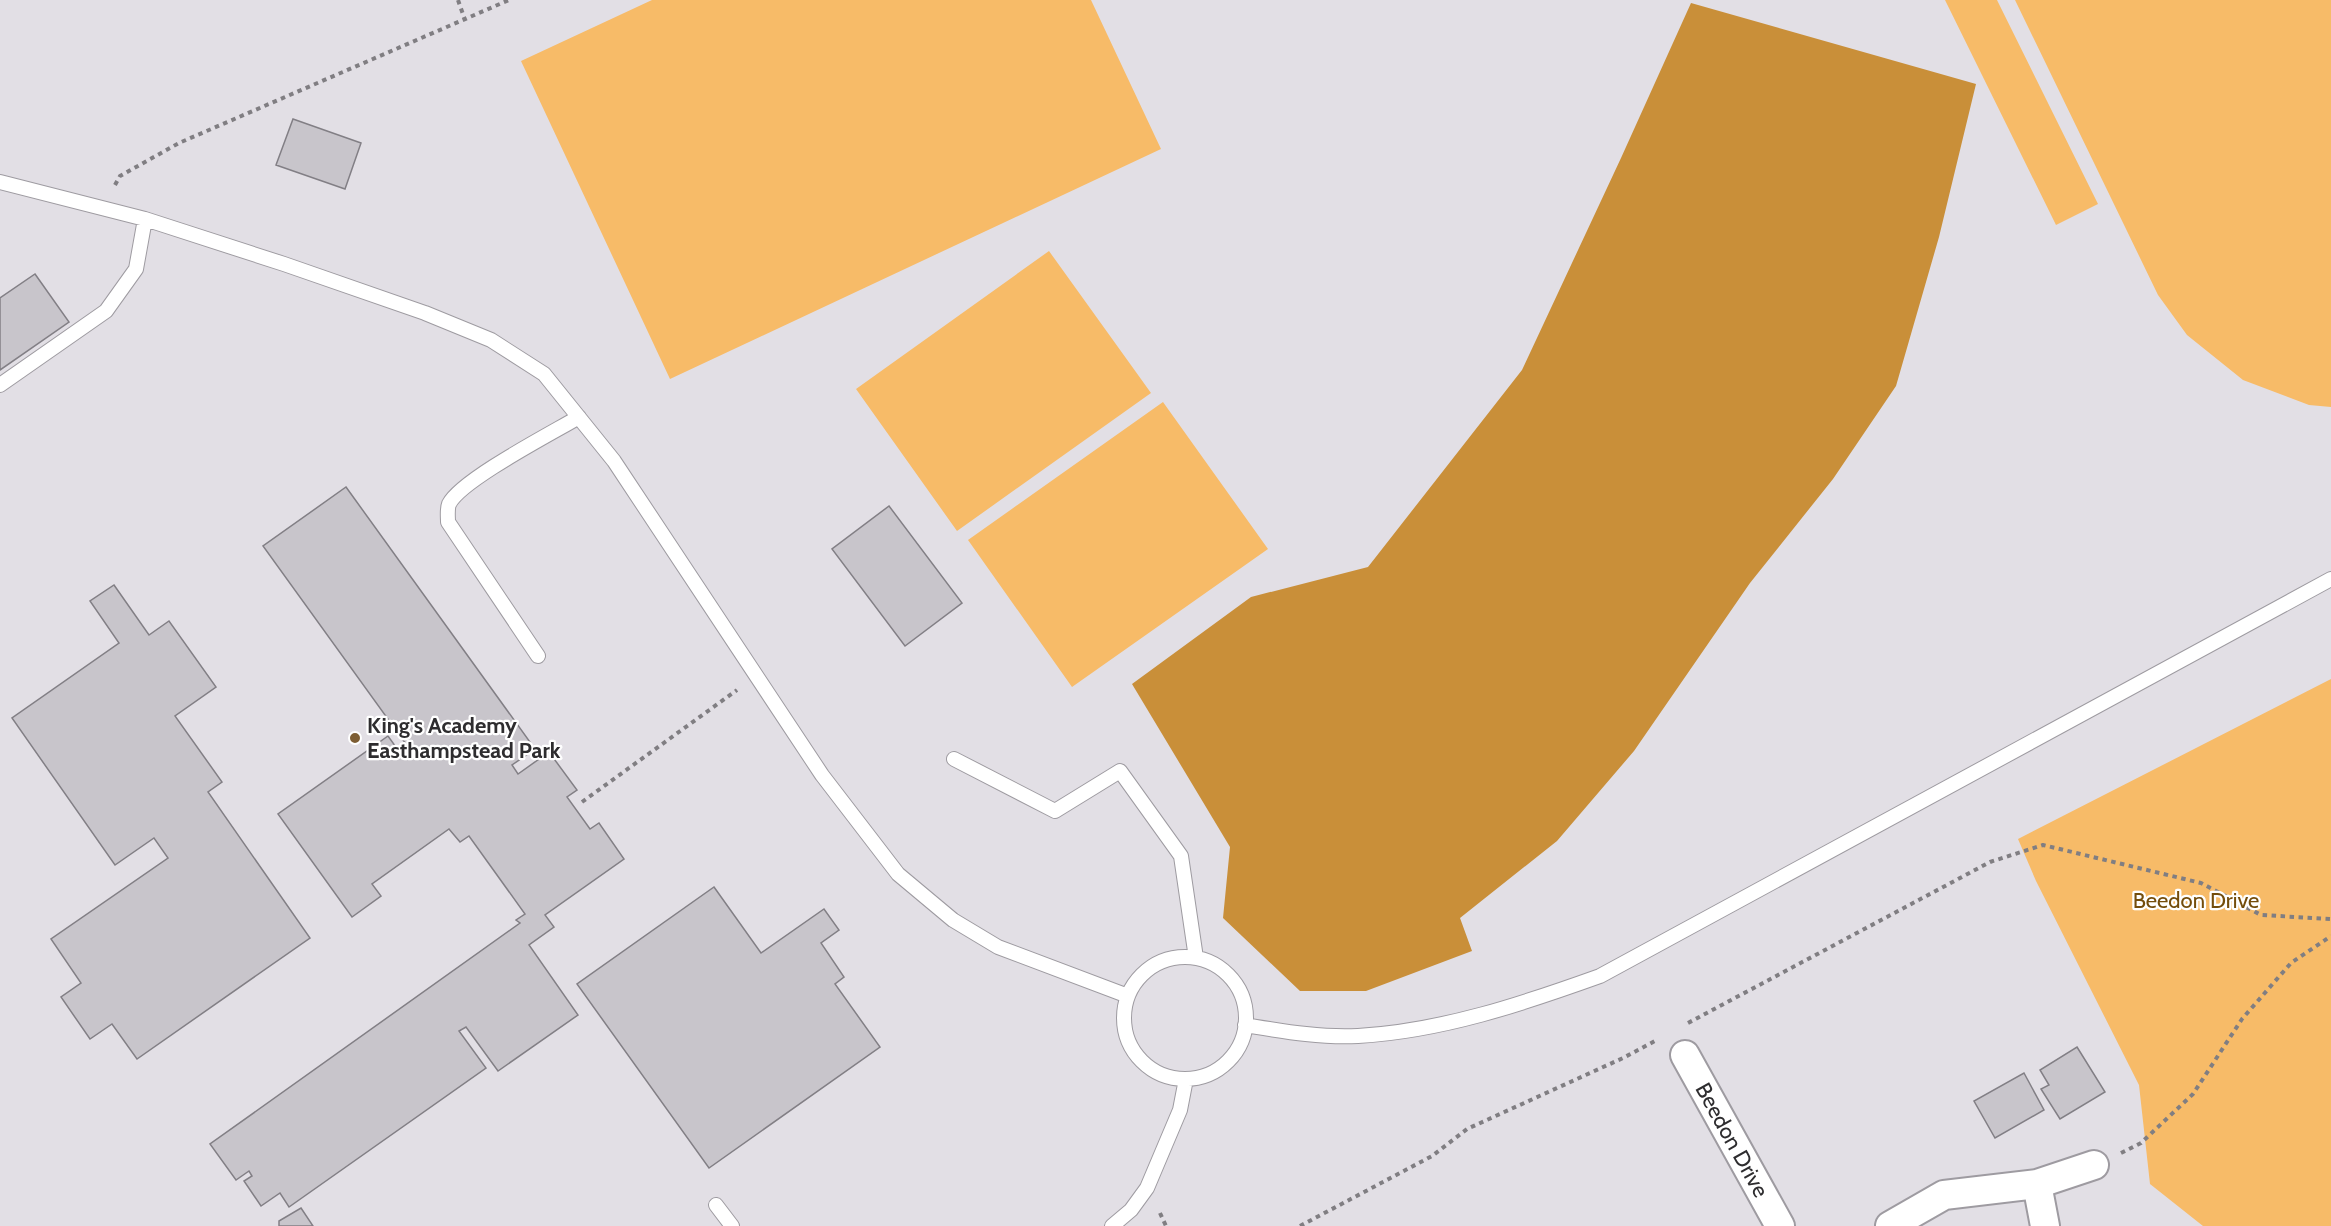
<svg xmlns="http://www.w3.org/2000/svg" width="2331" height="1226" font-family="Cabin,sans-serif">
<rect width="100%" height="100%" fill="#e2dfe5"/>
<path fill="#f7bb68" d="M652,0H1091L1161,149L670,379L521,61Z
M1945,0H1997L2098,204L2056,225Z
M2015,0H2331V407L2309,405L2243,380L2187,335L2158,295Z
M1049,251L1151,393L957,531L856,389Z
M1163,402L1268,549L1072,687L968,540Z
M2331,679V1226H2203L2150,1184L2139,1085L2036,881L2018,839Z"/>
<path fill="#c98f39" d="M1691,3L1976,84L1939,237L1896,386L1833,479L1750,583L1634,751L1557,841L1460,918L1472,951L1366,991H1300L1223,918L1230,847L1132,684L1251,597L1368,567L1522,370L1621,158Z"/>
<path fill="#c8c5cb" stroke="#827f85" stroke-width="1.5" d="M293,119L361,143L345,189L276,165Z
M35,274L69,322L0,370V298Z
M346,487L535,749L512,765L518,774L549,752L577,790L567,797L590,829L599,823L624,859L545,915L554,927L529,945L578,1015L498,1071L466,1027L459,1031L486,1068L289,1207L280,1193L261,1206L244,1181L252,1176L249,1171L236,1180L210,1144L520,923L516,920L525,914L469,836L460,842L449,829L372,884L381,896L352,917L278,814L388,736L398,750L406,744L263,546Z
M889,506L962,603L905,646L832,549Z
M114,585L149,635L169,621L216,687L175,716L222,782L208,792L310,938L137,1059L112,1024L90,1039L61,997L81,983L51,939L168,858L154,838L115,865L12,718L119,643L90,601Z
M714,887L761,953L824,909L839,930L821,943L844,977L835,984L880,1047L709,1168L577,984Z
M2077,1047L2105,1092L2060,1119L2041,1089L2049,1085L2040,1070Z
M2024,1073L2044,1110L1995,1138L1974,1101Z
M301,1208L313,1226H279V1221Z"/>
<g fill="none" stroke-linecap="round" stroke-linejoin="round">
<g stroke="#9e9ba1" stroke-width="16">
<path id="lane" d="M0,182L145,219L284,264L425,313L491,340L544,374L614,461L822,775L898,874L953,920L998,947L1128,996
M0,385L106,311L136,269L145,219
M538,656L448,522C448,517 447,509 449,504C461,480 552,433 579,417
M954,759L1055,811L1120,771L1181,856L1196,958
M1124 1018a61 61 0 1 1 122 0a61 61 0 1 1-122 0Z
M1245,1025C1282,1031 1320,1038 1358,1036C1442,1031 1522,1004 1600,976L2331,579
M716,1205L732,1226
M1112,1226L1131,1210L1147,1188L1180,1110L1186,1079"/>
</g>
<g stroke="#9e9ba1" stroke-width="32">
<path id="street" d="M1685,1055L1780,1226
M2037,1184L2045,1226
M1890,1226L1944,1195L2037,1184L2094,1165"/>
</g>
<path stroke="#807e82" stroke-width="4" stroke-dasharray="4.5 4.5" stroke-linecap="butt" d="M458,0L465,20
M115,185L120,176L179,143L509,0
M582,802L737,690
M1688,1023L1990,862L2043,845L2201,883L2261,915L2331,919
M2121,1153L2141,1143L2193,1094L2242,1019L2291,963L2331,936
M1160,1213L1166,1226
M1300,1226L1432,1156L1467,1129L1623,1058L1655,1041"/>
<use href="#lane" stroke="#fff" stroke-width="14"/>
<use href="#street" stroke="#fff" stroke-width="28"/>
</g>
<circle fill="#7d5d33" stroke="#fff" stroke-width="2" cx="355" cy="738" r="6"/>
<g text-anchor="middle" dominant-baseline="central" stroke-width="4.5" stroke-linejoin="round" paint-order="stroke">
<g font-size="22" font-weight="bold" fill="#2e2d2f" stroke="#fff" text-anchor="start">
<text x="367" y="725">King's Academy<tspan x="367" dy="25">Easthampstead Park</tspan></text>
</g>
<g font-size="22" fill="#744d0b" stroke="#fff">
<text x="2196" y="900">Beedon Drive</text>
</g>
<g font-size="22" fill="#2e2d2f" stroke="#fff">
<text transform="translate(1732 1140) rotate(61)">Beedon Drive</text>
</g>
</g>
</svg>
